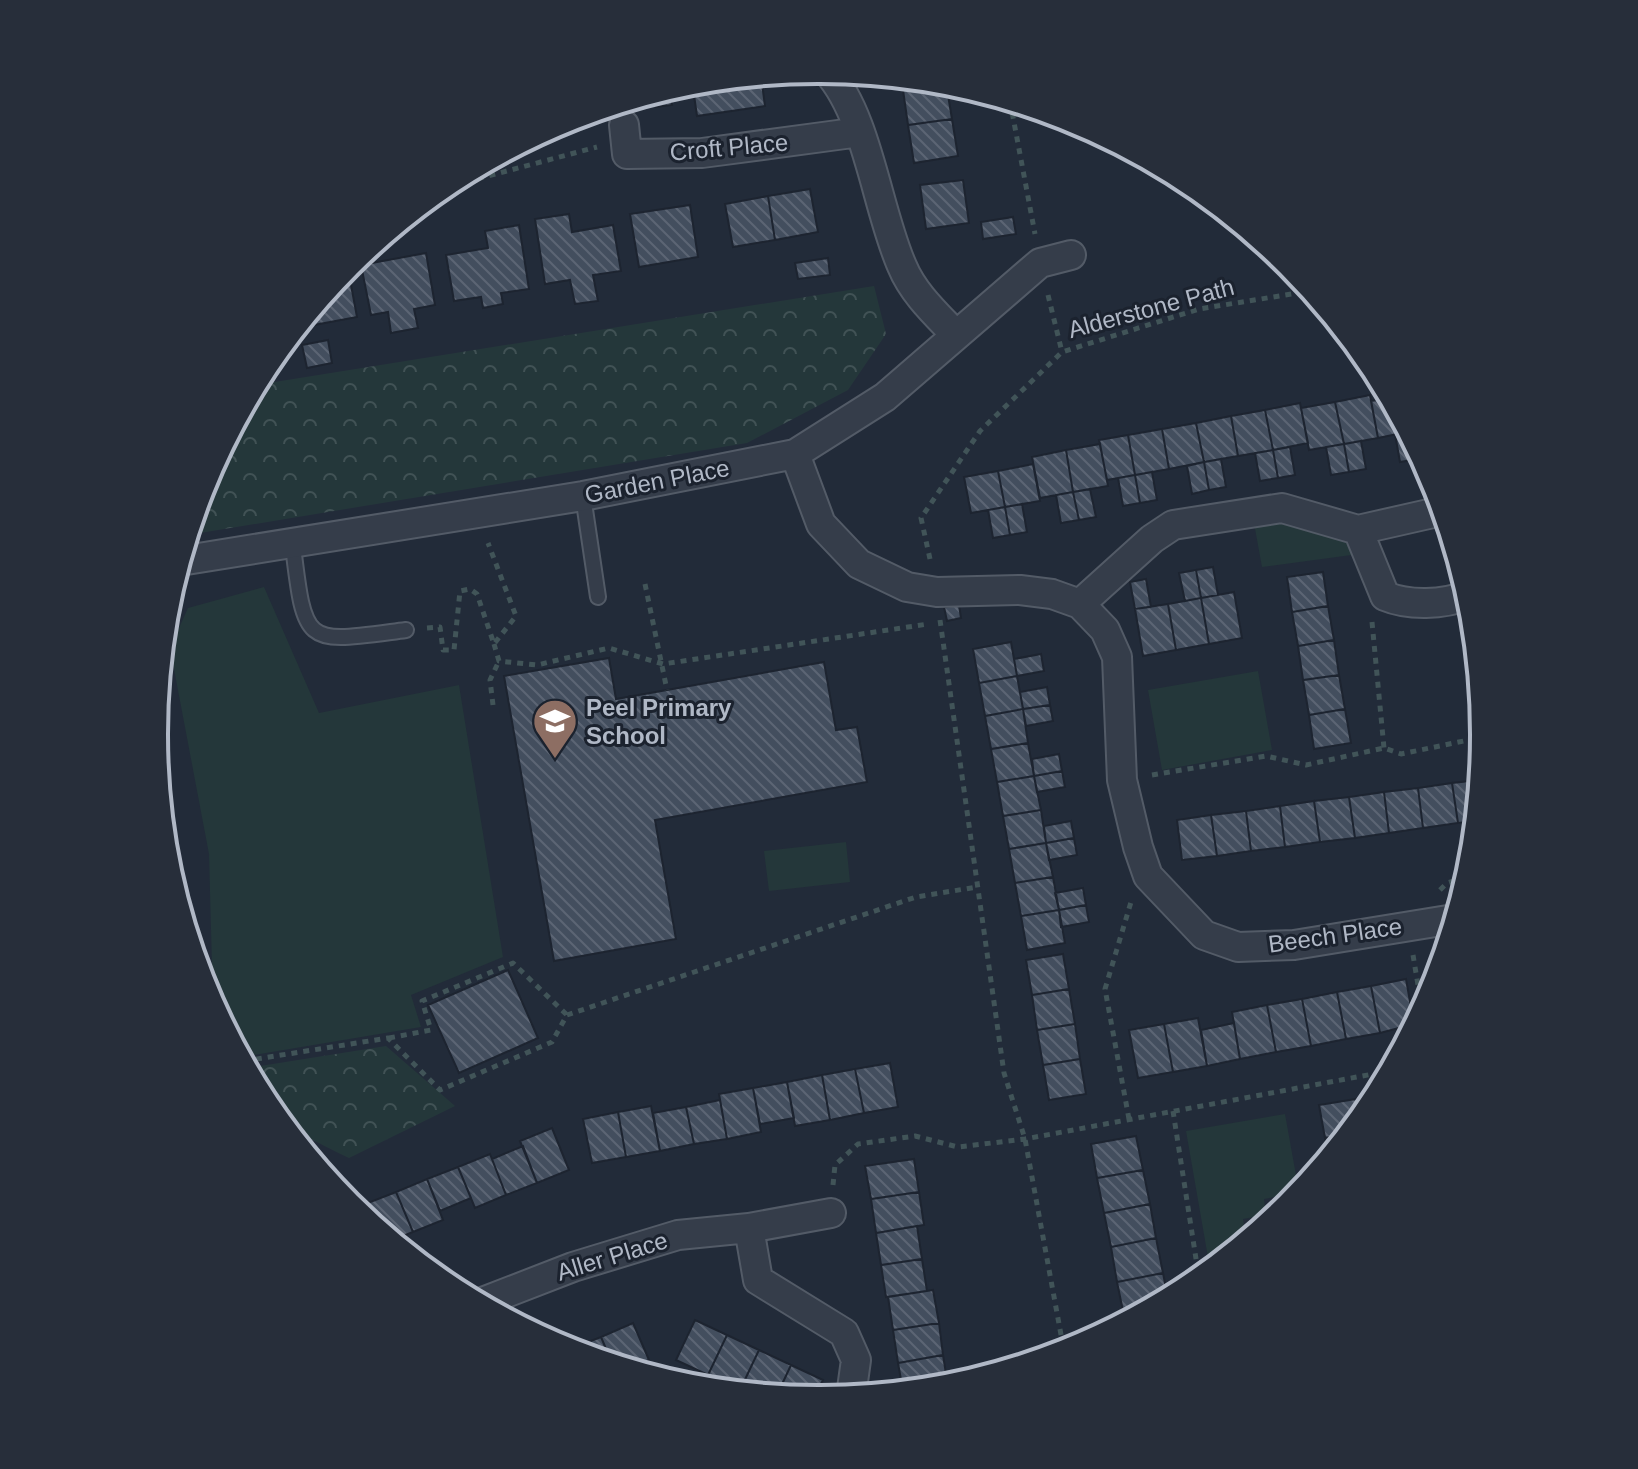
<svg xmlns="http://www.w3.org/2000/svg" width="1638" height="1469" font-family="Arial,sans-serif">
<defs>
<pattern id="forest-crowns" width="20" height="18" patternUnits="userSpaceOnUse" patternTransform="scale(2)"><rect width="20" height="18" fill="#24373a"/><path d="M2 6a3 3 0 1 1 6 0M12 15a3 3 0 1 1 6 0" fill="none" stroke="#415255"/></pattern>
<pattern id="building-back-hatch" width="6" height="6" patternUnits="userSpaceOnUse" patternTransform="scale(2)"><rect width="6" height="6" fill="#434e5e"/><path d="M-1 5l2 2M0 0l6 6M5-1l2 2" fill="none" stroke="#5c6574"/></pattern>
</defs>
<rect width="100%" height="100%" fill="#222b39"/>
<path fill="#24373a" d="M1293,517C1312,525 1351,534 1359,554L1262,567L1254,523Z
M264,587L319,713L459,685L503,957L411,995L421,1027L242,1057L213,1004L209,854L170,648L188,608Z
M1258,671L1272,750L1162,770L1148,690Z
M846,842L850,882L769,891L764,851Z
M1285,1114L1299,1192L1264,1199L1266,1215L1243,1219L1246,1239L1210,1269L1186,1131Z"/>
<path fill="url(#forest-crowns)" d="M874,286L886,334L848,390L747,443L188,535L205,480L256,385Z
M386,1046L455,1106L349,1158C290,1128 280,1128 247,1068Z"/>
<path fill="url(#building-back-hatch)" stroke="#1d2430" stroke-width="2" d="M761,76L765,106L697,116L693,88L685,90L684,84L690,83Z
M946,83L952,119L908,125L903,90Z
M670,89L672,105L656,107L654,94Z
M952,119L958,156L914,163L908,125Z
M963,180L969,223L926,229L920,185Z
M810,189L818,232L775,240L768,196Z
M768,196L775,240L733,247L725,204Z
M690,205L698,257L639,267L630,214Z
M569,214L572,232L613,225L621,271L593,275L598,301L575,304L570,280L545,284L535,219Z
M1013,217L1016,234L983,239L981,222Z
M519,225L529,289L501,293L503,304L483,308L481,297L454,301L446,255L488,248L485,231Z
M426,253L435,305L414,309L418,328L391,333L388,312L371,315L361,265Z
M828,258L830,275L798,279L795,263Z
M349,274L357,317L314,325L312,310L340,275Z
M328,340L332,363L307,368L302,345Z
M1370,395L1378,438L1344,444L1335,402Z
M1389,398L1407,432L1378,438L1371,401Z
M1335,402L1344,444L1309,450L1301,408Z
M1300,403L1308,443L1273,450L1265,410Z
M1265,410L1273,450L1238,456L1231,416Z
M1231,416L1238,456L1204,462L1196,423Z
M1196,423L1204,462L1169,469L1162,429Z
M1162,429L1169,469L1135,475L1128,435Z
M1407,432L1418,459L1400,462L1395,434Z
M1128,435L1135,475L1107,480L1099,440Z
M1361,441L1366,469L1349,472L1344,444Z
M1100,444L1108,486L1073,492L1066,450Z
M1344,444L1349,472L1331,475L1326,447Z
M1290,447L1295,475L1278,478L1273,450Z
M1066,450L1073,492L1040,498L1032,457Z
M1273,450L1278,478L1260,481L1255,453Z
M1221,459L1226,487L1209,490L1204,462Z
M1204,462L1209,490L1192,494L1187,466Z
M1033,464L1040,501L1005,507L998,471Z
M998,471L1005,507L971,513L964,477Z
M1152,472L1157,500L1140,503L1135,475Z
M1135,475L1140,503L1123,506L1118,478Z
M1090,489L1096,517L1079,520L1073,492Z
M1073,492L1079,520L1061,523L1056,495Z
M1022,504L1027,532L1010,535L1005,507Z
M1005,507L1010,535L993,538L988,510Z
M1213,567L1218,595L1201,598L1196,570Z
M1196,570L1201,598L1185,601L1179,573Z
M1323,572L1328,606L1292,612L1287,577Z
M1146,579L1151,607L1135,609L1130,582Z
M1234,592L1242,638L1209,644L1201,598Z
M1201,598L1209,644L1176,650L1168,604Z
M1168,604L1176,650L1143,656L1135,609Z
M959,605L961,618L947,621L944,607Z
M1328,606L1334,640L1298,646L1292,612Z
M1334,640L1339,675L1303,680L1298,646Z
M1011,642L1017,676L979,683L973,649Z
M1041,654L1044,671L1017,676L1014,659Z
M609,658L616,699L824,662L836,730L857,727L867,782L655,820L676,939L554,961L504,676Z
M1339,675L1345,709L1309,715L1303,680Z
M1017,676L1023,709L985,716L979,683Z
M1047,687L1050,705L1023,709L1020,692Z
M1050,705L1053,721L1026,726L1023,709Z
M1023,709L1028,743L991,749L985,716Z
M1345,709L1351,743L1314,749L1309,715Z
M1028,743L1034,776L997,782L991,749Z
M1059,754L1062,771L1034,776L1032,759Z
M1062,771L1065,787L1037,792L1034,776Z
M1034,776L1041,810L1003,816L997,782Z
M1479,780L1475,821L1458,823L1452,783Z
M1452,783L1458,823L1423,828L1418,788Z
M1418,788L1423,828L1389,833L1384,792Z
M1384,792L1389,833L1355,838L1349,797Z
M1349,797L1355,838L1320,842L1314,801Z
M1314,801L1320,842L1285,847L1280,806Z
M1280,806L1285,847L1251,851L1246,811Z
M1041,810L1046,843L1009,849L1003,816Z
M1246,811L1251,851L1217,856L1211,815Z
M1211,815L1217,856L1182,860L1177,820Z
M1071,821L1074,838L1046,843L1044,826Z
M1074,838L1077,855L1049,860L1046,843Z
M1046,843L1053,877L1015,883L1009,849Z
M1053,877L1059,910L1021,916L1015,883Z
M1083,888L1086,905L1059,910L1055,893Z
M1086,905L1089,922L1061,927L1059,910Z
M1059,910L1065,943L1027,950L1021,916Z
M1063,954L1069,989L1032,995L1026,960Z
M508,970L538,1038L459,1073L428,1005Z
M1406,979L1414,1024L1380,1033L1371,986Z
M1371,986L1380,1033L1346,1039L1337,992Z
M1069,989L1075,1024L1037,1030L1032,995Z
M1337,992L1346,1039L1311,1046L1302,999Z
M1302,999L1311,1046L1276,1052L1267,1005Z
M1267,1005L1276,1052L1240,1059L1232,1012Z
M1198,1018L1207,1066L1173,1072L1164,1024Z
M1234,1023L1240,1059L1207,1066L1201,1030Z
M1075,1024L1080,1059L1043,1065L1037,1030Z
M1164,1024L1173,1072L1138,1078L1129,1030Z
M1080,1059L1086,1094L1049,1100L1043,1065Z
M890,1063L898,1107L864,1113L855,1069Z
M855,1069L864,1113L830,1120L822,1075Z
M822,1075L830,1120L795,1126L787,1082Z
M787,1082L794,1118L760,1124L753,1088Z
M753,1088L761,1132L727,1139L719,1094Z
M1356,1099L1359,1119L1347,1134L1325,1138L1319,1105Z
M720,1100L727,1139L694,1144L686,1107Z
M651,1106L660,1151L626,1157L618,1112Z
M686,1107L694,1144L660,1151L653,1113Z
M618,1112L626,1157L592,1163L583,1119Z
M552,1128L569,1170L537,1183L520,1141Z
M1347,1134L1328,1157L1325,1138Z
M1136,1136L1143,1170L1097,1178L1091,1144Z
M523,1146L537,1183L506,1195L492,1159Z
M490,1154L506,1195L475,1208L458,1167Z
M914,1159L919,1192L871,1199L865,1166Z
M458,1167L471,1198L440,1211L427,1179Z
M1143,1170L1150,1204L1104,1213L1097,1178Z
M427,1179L443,1220L413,1232L396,1192Z
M396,1192L413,1232L393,1240L374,1224L365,1204Z
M919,1192L924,1225L876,1233L871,1199Z
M1150,1204L1156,1238L1111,1247L1104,1213Z
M917,1226L922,1259L881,1265L876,1233Z
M1156,1238L1163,1273L1117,1282L1111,1247Z
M922,1259L927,1291L886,1297L881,1265Z
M1163,1273L1168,1298L1139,1313L1124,1316L1117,1282Z
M933,1290L939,1323L893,1330L888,1297Z
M695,1320L727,1335L708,1375L676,1360Z
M633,1323L649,1360L628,1368L612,1363L601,1337Z
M939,1323L943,1355L898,1363L893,1330Z
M727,1335L759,1350L740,1390L708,1375Z
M601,1337L612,1363L571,1350L570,1349Z
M759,1350L791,1365L777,1395L740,1390Z
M943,1355L948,1386L903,1391L898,1363Z
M791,1365L823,1380L814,1399L777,1395Z"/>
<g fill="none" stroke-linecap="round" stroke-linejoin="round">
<g stroke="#535b67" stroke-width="18">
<path id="service" d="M583,496L598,597
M293,546C305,649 306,643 406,630"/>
</g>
<g stroke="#535b67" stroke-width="32">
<path id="minor" d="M827,71C868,116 877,210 902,266C913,293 936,314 955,334
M624,125L627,154L702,153L860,132
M795,454L821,524L859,564L907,587L937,592L1020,590L1052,594L1080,604L1105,630L1117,657L1122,780L1138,847L1148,876L1204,935L1238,947L1294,945L1454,919
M1442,511L1358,530L1385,596C1409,606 1443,605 1468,595
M180,561L583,496L795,454L885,397L1040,263L1071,255
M1080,604L1152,539L1173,525L1282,508L1358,530
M749,1228L831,1213
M480,1303L573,1267L678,1235L749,1228L758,1280L844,1333L856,1360L851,1396"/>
</g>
<path stroke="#415458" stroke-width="5" stroke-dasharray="6 6" stroke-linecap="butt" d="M1010,101L1035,234
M443,188L597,147
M1048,295L1062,352
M930,559L921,518L980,431L1062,352L1199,309L1310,291
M645,584L667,690
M940,620L1004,1073L1025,1139L1064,1351
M1372,622L1384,748
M427,628L440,627L443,650H454L460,591L470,589L477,594L494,644L516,616L488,543
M494,644L499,661L537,665L609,648L663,664L928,624
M493,705L490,680L499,661
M1152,775L1266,756L1306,765L1384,748L1401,754L1483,737
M1440,890L1447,883L1467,877
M1413,955L1422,1009
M389,1038L431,1030L422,1001L513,963L567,1015
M244,1061L388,1038L440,1090L552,1042L567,1015L916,897L977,887
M1173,1111L1199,1278
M1129,1119L1105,989L1131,902
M833,1185L835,1165L858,1144L915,1136L958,1147L1025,1139L1389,1071"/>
<use href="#service" stroke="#353d4a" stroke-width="14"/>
<use href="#minor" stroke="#353d4a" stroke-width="28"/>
</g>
<defs>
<g id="school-pin" transform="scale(2.3)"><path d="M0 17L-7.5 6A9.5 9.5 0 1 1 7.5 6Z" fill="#8d6e63" stroke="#1b222e"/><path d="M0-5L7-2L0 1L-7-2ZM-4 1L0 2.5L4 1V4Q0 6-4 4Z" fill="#fff"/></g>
</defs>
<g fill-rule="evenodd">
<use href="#school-pin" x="555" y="721"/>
</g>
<g text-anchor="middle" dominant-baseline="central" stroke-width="6" stroke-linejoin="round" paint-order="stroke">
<g font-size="24" fill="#b0b8c6" stroke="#1b222e">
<text transform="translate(729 147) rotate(-5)">Croft Place</text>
<text transform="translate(1151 308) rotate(-15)">Alderstone Path</text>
<text transform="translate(657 481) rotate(-11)">Garden Place</text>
<text transform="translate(1335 935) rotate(-8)">Beech Place</text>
<text transform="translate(612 1256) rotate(-17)">Aller Place</text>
</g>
<g font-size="24" font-weight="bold" fill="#b0b8c6" stroke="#1b222e" text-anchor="start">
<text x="586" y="707">Peel Primary<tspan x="586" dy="28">School</tspan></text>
</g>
</g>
<path d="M0 0H1638V1469H0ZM818 84H820A650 650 0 0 1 1470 734V735A650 650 0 0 1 820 1385H818A650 650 0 0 1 168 735V734A650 650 0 0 1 818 84Z" fill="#272e3a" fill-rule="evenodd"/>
<path fill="none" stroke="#b0b8c6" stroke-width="4" d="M818 84H820A650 650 0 0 1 1470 734V735A650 650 0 0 1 820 1385H818A650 650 0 0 1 168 735V734A650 650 0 0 1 818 84Z"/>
</svg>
